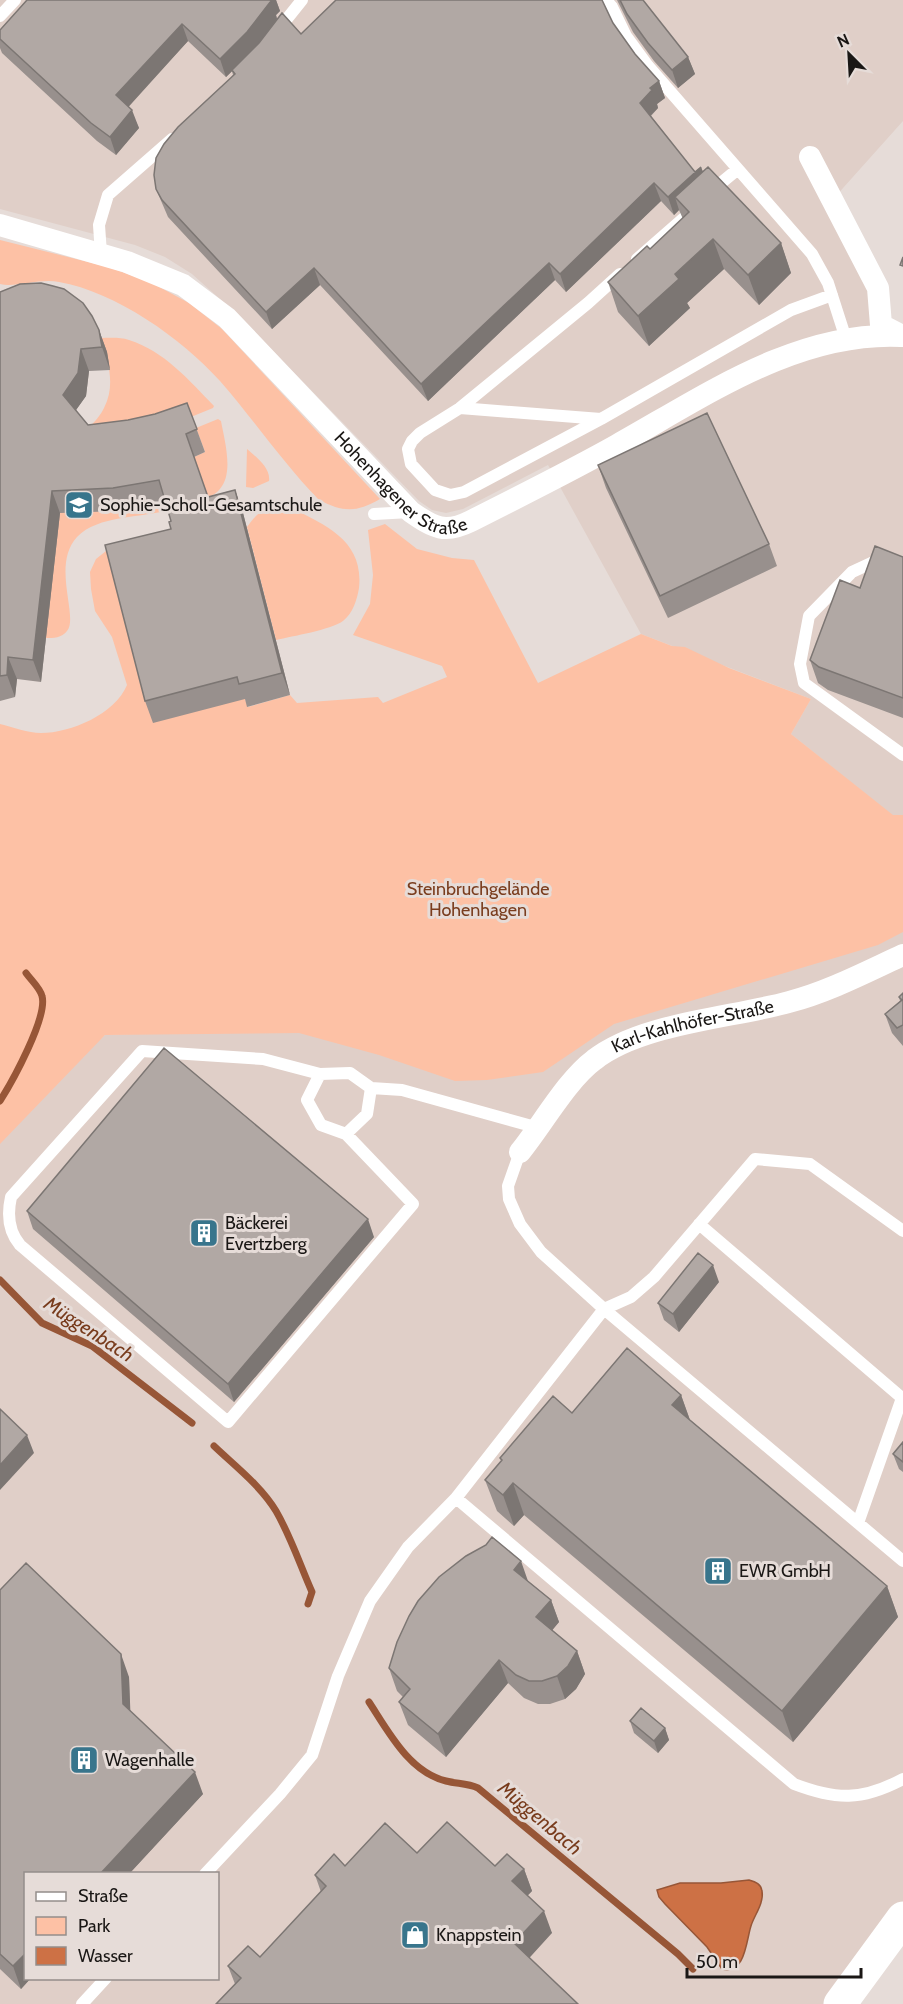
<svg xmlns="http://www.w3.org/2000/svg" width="903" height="2004" font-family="Cabin,sans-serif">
<rect width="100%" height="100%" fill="#e6dcd8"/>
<path fill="#e0cfc8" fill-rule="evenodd" d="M0,0H903V121L835,197L882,324L903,332V815L893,816L791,734L811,699L641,634L548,465L463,509L446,513L432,510L419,501L240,317L192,274L165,257L135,245L0,209Z
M903,927V1935L850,2004H0V1130L105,1035L612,1019ZM26,1874H218V1978H26Z"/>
<path fill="#fdc1a5" d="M0,240L108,267L150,282L189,303L222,329L380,499C356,513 343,512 319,500C283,463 254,420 220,381C181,338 116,292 59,282C40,278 15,288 0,284Z
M101,338C110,338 120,337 129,340C164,351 189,380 214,406L213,408L186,419L89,428C94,422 101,415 104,408C116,385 108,361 101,338Z
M218,419L221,421C226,448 239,490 203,499L206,491L194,457L205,452L196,428Z
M247,449C256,457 271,468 269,481L253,488L246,487Z
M167,503L169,510C141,518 98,515 77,537C51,565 79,617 67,631C62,638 53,638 46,638L32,511C81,514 120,511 167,503Z
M290,507C327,526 364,541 359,588C357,600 353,613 343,621C330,630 293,636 276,640L247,527C261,507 267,508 290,507Z
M385,524L417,549L452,558L474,560L538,683L641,634L672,646L685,647L729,668L811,699L791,734L893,815H903V932L878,945L614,1024L543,1072L487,1080L455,1081L379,1055L299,1033L105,1035L0,1144V724C13,727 28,733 41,733C71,733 115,714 127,685L112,637L95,611L91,589L90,572L96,559L111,547L245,699L248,707L290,695L297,703L378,697L383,703L447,677L442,666L353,635L370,604L373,575L368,530Z"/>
<path fill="#cd7145" stroke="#975637" stroke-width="1.5" d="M749,1880C756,1882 761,1884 762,1891C764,1902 756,1913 752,1923C746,1937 747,1975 722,1969L707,1947L665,1904L659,1897L657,1890L680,1883H721Z"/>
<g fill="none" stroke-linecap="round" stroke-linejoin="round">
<path stroke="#975637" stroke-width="7" d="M0,1101C12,1082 48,1017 42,996C40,988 31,980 26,973
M0,1280L42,1323L92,1346L192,1423
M214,1446C235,1466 261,1486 276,1511C291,1537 300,1565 312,1592L308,1604
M369,1702C388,1731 409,1772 446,1781C457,1784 467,1783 478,1788L678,1954L693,1969"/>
<path stroke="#fff" stroke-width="12" d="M606,0L612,7L626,36L648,66L812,254L828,283L846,339
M0,16L15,0
M278,30L302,0
M710,192L738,169
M101,254L99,225L108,195L172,139
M637,259L685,217
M460,408L588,303L620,274
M601,419L460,408L420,433L412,441L408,449L411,464L435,490L450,495L464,492L601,419L791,310L832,295
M374,514L410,512
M903,563L880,559L852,572L809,616L800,664L804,683L903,755
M320,1074L263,1059L142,1051L11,1197C7,1215 8,1231 20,1245L228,1422L413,1204L346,1134
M371,1088L367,1114L346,1134L321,1125L307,1100L320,1074L350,1073L371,1088L402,1090L539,1128
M520,1152L508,1186L509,1199L520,1224L541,1252L604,1309L903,1561
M699,1224L902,1398L858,1523
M903,1231L810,1164L755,1159L654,1277L631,1297L604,1309L456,1498L794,1784C836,1800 862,1801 903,1779
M205,1874L280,1794L312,1755L338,1676L370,1601L408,1547L456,1498
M82,2004L106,1978"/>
<g stroke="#fff" stroke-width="22">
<path d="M810,157L878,288L881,325L902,336"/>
<path id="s1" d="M0,225L127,262L183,285L227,318L411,512C434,528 445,534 471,521C520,496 569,472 617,445C705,396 798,330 903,336"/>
<path id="s2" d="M520,1152C542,1125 567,1080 594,1060C641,1023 731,1018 789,1002C828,992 866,972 903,955"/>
</g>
<path stroke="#fff" stroke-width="33" d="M840,2004L903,1918"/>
</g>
<path fill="#98908d" d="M27,0H276L280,11L276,15L277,19L256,47L301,34L613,23L635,54L659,81L665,98L657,104L658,108L651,116L695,172L701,167L703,172L781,243L791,273L759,305L724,269L687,303L690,308L649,346L618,312L608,282L650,249L683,219L679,210L674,215L661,201L566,292L555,280L428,401L320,285L272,329L168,217L156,189L233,75L232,71L226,77L188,41L128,106L139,128L116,155L97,141L2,53L0,48V30Z
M617,0H643L688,57L695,74L678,88L654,61L633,32Z
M0,292L99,330L107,352L110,370L89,371L86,396L76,410L88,425L128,420L155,414L187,403L205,452L194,457L208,497L235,490L243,513L290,695L247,707L245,699L153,723L145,701L171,529V521L166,503L121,511L60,513L41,682L17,679L15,697L0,701Z
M598,465L769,544L777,566L668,618L606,488Z
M903,557V718L828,690L818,683L810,660L860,588Z
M903,993V1046L892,1033L885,1014L900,1001L899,997Z
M27,1211L374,1237L234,1402L33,1229Z
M719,1282L679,1332L664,1320L658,1303Z
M681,1395L690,1420L887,1586L898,1617L793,1742L524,1515L514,1526L497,1511L485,1480L501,1461L500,1458L572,1413Z
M903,1442V1472L899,1469L893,1454Z
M528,1581L551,1600L559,1622L552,1630L577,1651L585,1674L576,1689L565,1699L550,1704H538L524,1698L508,1683L446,1757L408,1725L399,1702L403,1697L397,1691L389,1668Z
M0,1590L129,1677L130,1711L203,1794L129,1874H26V1978H31L21,1989L0,1969Z
M630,1721L665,1728L669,1740L658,1753L634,1733Z
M417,1853L495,1866L524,1869L532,1891L527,1896L552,1933L235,1984L228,1966L260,1957L321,1892L315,1875L345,1866Z"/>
<path fill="#7c7673" d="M269,0H276L280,11L276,15L277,19L254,50L226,77L220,59Z
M182,24L188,41L123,113L116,95Z
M688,57L695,74L678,88L672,70Z
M659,81L665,98L657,104L658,108L646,120L640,103L650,88Z
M132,110L139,128L116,155L110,137Z
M701,167L708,185L675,197L679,210L674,215L668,197Z
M654,183L661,201L566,292L560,274Z
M713,239L724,269L687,303L690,308L649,346L638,316L675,274Z
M781,243L791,273L759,305L748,275Z
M549,263L555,280L428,401L421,384Z
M314,268L320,285L272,329L266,312Z
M99,330L107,352L110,370L102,347Z
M81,349L89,371L86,396L71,417L63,395Z
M235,490L243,513L290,695L282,673Z
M52,491L60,513L41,682L33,660Z
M8,657L17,679L15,697L7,675Z
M368,1219L374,1237L234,1402L228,1384Z
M713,1265L719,1282L679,1332L673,1314Z
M681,1395L692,1426L672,1405Z
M27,1435L34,1453L0,1490V1465Z
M513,1483L524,1515L514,1526L503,1495Z
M521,1561L529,1584L514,1570Z
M887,1586L898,1617L793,1742L782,1711Z
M551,1600L559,1622L545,1639L536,1617Z
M577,1651L585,1674L576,1689L565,1699L557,1676Z
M121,1654L129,1677L131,1727L123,1704Z
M499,1660L508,1683L446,1757L438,1734Z
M665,1728L669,1740L658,1753L654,1741Z
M195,1772L203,1794L129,1874H100Z
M524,1869L532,1891L520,1903L512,1881Z
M544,1911L552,1933L522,1966L514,1943Z
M26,1953V1978H31L21,1989L13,1966Z"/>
<path fill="#b1a8a4" stroke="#7c7673" stroke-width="1.5" d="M27,0H270L271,1L247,32L220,59L182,24L116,95L132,110L110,137L91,123L0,39V30Z
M336,0H602L613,23L635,54L659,81L650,88L652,90L640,103L695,172L701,167L668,197L654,183L560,274L549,263L421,384L314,268L266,312L162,200L156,189L154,175L156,158L164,144L178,127L235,74L232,70L259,43L282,13L301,34Z
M620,0H643L688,57L672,70L648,43L627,14Z
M708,167L781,243L748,275L713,239L675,274L679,279L638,316L608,282L647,246L650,249L689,212L675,197Z
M903,257V266L900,265Z
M41,283L53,286L64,289L83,303L92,316L99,330L102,347L81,349L78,373L63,395L88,425L128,420L155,414L187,403L197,429L186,434L208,497L235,490L282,673L239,684L237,677L145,701L105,545L171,529L169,522L171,521L159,480L113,488L52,491L33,660L8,657L7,675L0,676V292L20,284Z
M707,413L769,544L660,596L598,465Z
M875,546L903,557V698L819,667L810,660L840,580L860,588Z
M903,993V1025L897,1028L885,1014L902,1000L899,997Z
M164,1048L368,1219L228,1384L27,1211Z
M698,1253L713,1265L673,1314L658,1303Z
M627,1348L681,1395L672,1405L887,1586L782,1711L513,1483L503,1495L485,1480L502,1460L500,1458L553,1396L572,1413Z
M0,1409L27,1435L0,1465Z
M903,1442V1462L893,1454Z
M492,1537L521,1561L514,1570L551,1600L536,1617L577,1651L568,1666L557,1676L542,1681H529L516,1675L499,1660L438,1734L399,1702L410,1689L389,1668L397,1642L409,1616L418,1601L439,1577L466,1556L486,1545Z
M26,1563L121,1654L123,1704L195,1772L100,1874H26V1953L13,1966L0,1954V1590Z
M641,1708L665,1728L654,1741L630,1721Z
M447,1822L495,1866L507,1854L524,1869L512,1881L544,1911L514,1943L578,2004H216L241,1978L228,1966L248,1946L260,1957L326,1886L315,1875L334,1854L345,1866L385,1823L417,1853Z"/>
<defs>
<g id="school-square" transform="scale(1.5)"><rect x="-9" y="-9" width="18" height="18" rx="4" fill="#38758c" stroke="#e6dcd8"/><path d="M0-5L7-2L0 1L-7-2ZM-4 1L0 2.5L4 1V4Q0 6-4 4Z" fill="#fff"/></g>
<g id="building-square" transform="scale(1.5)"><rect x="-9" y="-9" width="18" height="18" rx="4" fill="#38758c" stroke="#e6dcd8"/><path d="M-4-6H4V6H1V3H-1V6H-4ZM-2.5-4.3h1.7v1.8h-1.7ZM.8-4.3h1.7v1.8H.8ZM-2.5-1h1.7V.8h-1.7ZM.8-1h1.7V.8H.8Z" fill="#fff"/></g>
<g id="shop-square" transform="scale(1.5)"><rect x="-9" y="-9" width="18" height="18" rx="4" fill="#38758c" stroke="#e6dcd8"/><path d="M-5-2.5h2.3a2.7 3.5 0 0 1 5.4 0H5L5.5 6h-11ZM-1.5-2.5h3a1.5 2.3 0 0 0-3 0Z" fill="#fff"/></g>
</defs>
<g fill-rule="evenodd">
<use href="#school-square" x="79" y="505"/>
<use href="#building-square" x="204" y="1233"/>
<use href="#building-square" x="718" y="1571"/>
<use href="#building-square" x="84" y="1760"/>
<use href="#shop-square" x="415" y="1935"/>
</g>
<g text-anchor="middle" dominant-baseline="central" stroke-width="6" stroke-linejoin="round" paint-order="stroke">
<g font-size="18" fill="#1a1715" stroke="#e6dcd8">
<text stroke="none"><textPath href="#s1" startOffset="492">Hohenhagener Straße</textPath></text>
<text stroke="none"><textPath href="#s2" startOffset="224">Karl-Kahlhöfer-Straße</textPath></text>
</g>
<g font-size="18" fill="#1a1715" stroke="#e6dcd8" text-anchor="start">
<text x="100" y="505">Sophie-Scholl-Gesamtschule</text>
<text x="225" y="1223">Bäckerei<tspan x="225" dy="21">Evertzberg</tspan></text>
<text x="739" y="1571">EWR GmbH</text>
<text x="105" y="1760">Wagenhalle</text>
<text x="436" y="1935">Knappstein</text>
</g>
<g font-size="18" fill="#7a3d1e" stroke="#e6dcd8">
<text x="478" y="889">Steinbruchgelände<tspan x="478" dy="21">Hohenhagen</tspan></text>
</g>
<g font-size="20" font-style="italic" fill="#783b1c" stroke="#e6dcd8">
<text transform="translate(89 1329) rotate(33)">Müggenbach</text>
<text transform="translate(540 1818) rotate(40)">Müggenbach</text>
</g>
</g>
<rect x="24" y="1872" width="195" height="108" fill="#e6dcd8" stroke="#948d8a" stroke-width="1.5"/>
<rect x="36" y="1892" width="30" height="9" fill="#ffffff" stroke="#948d8a" stroke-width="1.5"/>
<text x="78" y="1902" font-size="18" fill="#1a1715">Straße</text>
<rect x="36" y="1917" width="30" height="18" fill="#fdc1a5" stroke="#948d8a" stroke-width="1.5"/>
<text x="78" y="1932" font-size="18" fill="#1a1715">Park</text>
<rect x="36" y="1947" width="30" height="18" fill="#cd7145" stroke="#948d8a" stroke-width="1.5"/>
<text x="78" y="1962" font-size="18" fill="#1a1715">Wasser</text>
<g transform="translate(849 54) rotate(336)" stroke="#e6dcd8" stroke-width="4.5" paint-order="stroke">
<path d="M0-4.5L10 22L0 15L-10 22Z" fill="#1a1715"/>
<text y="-9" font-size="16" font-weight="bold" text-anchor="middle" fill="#1a1715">N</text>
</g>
<path d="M687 1968v9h174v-9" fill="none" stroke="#1a1715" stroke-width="3"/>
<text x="696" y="1968" font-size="18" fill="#1a1715" stroke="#e6dcd8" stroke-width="4.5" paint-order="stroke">50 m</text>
</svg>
